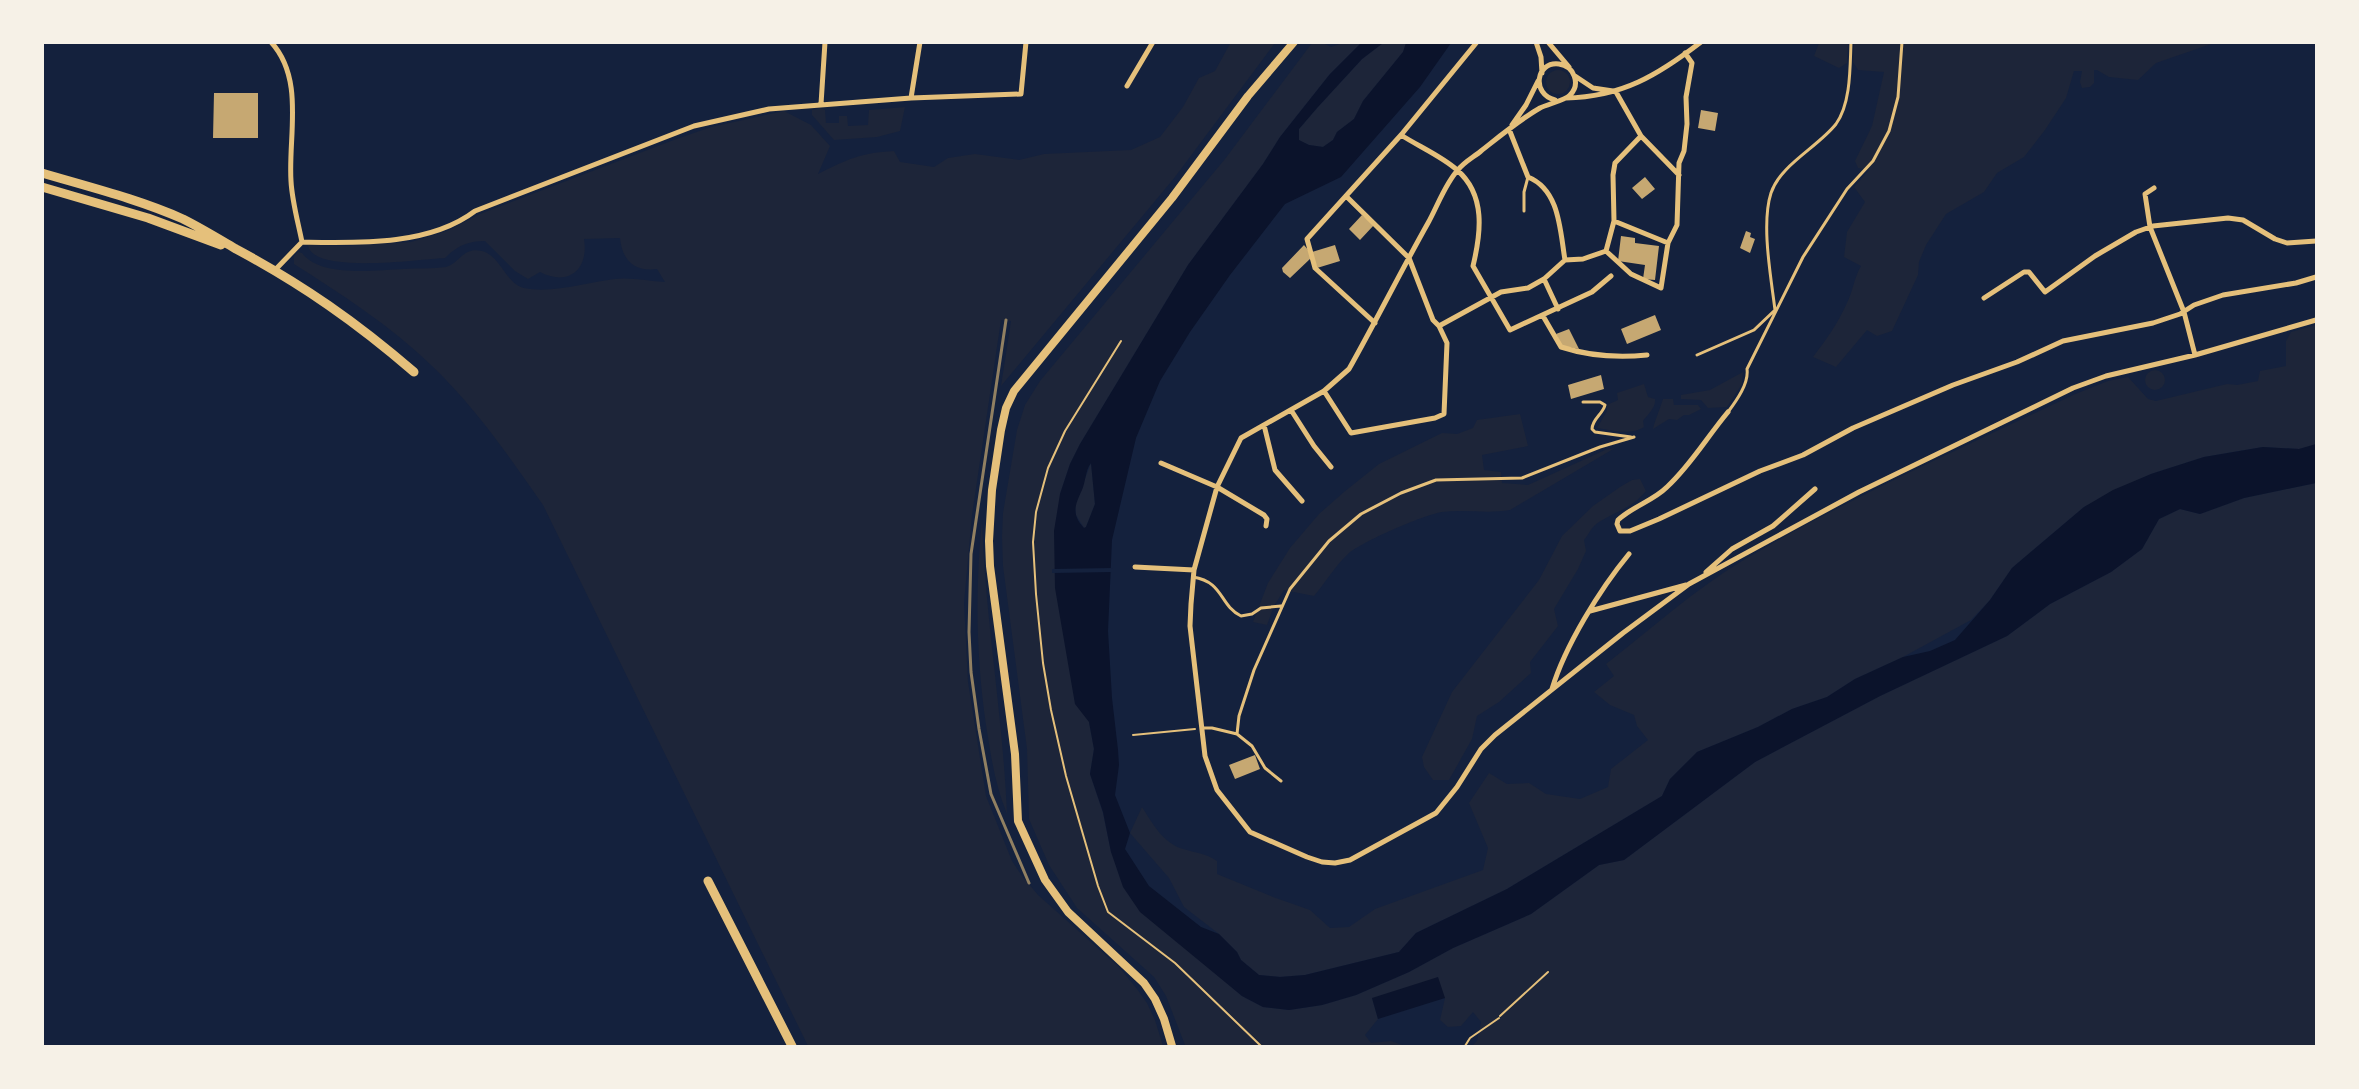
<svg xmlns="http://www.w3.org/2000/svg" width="2359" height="1089" font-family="'Exo 2',sans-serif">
<rect width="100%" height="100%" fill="#14213d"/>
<path fill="#1d2539" d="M1231,42L1275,43L1175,177L1001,386L1011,321L1001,320L972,515L964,603L968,682L986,796L1012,861L1022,876L1038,895L1119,967L1137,989L1147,1003L1155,1020L1163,1046H808L543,505C509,456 475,407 431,365C391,326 341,294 294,264V256L298,252L302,253C321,278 375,270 404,269C417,268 432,269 446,267C459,264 463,246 482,251C501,256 505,283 524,288C553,294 587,282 615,279C631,277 649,281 665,282L657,269C634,272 622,260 620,238L584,239C589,269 569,287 540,272L528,279L515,271L485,241C468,241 457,246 445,258C422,259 312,275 308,245L348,246L411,242L447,231L480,214L671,141L711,127L784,111L811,125L830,146L818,174C848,159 860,153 894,151L900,162L934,167L948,158L975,154L1019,160L1044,154L1131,150L1160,137L1183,107L1199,78L1215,71Z
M1312,43H1323L1331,47L1343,43H1361L1330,74L1280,137L1263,164L1188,265L1080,444L1070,464L1060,494L1089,722L1094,749L1090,774L1103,813L1111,852L1215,973L1242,996L1263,1007L1289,1010L1322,1005L1356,995L1409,972L1453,948L1531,914L1599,865L1624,860L1755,762L1880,696L2007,636L2050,604L2111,572L2142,549L2159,519L2180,509L2200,514L2244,498L2316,483V1046H1472L1477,1041L1481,1022L1473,1012L1461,1026L1448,1027L1440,1020L1445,998H1372L1378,1019L1365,1035L1371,1043L1391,1041L1405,1046L1185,1045L1166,996L1154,977L1077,908L1049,865L1029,819L1027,749L1003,566L1002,537L1003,513L1017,430L1025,405L1040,381L1225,159Z
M1383,43H1406L1403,52L1363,101L1354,119L1337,132L1333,140L1323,147L1309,145L1298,140L1299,129L1317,108L1362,59Z
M1819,43H1848L1847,63L1839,68L1814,56Z
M1854,43H2214L2156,63L2138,80L2109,77L2097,70H2094V83L2090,87L2082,88L2080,82L2082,71H2074L2066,98L2045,130L2024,157L1997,173L1984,192L1946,214L1926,245L1919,262L1918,275L1892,331L1877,336L1867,330L1836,367L1813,357C1826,340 1838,323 1847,303C1853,291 1854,278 1861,266L1844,257L1847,232L1865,202L1854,187L1869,170L1858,168L1855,161L1872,126L1884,72L1858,70L1853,62Z
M1546 82a12 12 0 1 1 24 0a12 12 0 1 1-24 0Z
M905,107L900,131L877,137L834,140L812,115V110L820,108L825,110L826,123H839V116H847L848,126L868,125L869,110Z
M2316,325V445L2299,449L2263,447L2204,457L2151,474L2084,507L2012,568L1990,600L1971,620L1903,657L1855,679L1827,697L1792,709L1758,727L1697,752L1670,779L1662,796L1507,889L1416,933L1399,952L1305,975L1280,977L1259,975L1241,960L1237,952L1219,934L1184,907L1169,878L1130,833L1142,807C1153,824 1163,843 1183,849C1196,853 1205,853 1217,861V874L1273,897L1310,910L1330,928L1349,927L1375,909L1483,870L1488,848L1469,803L1489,773L1507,784L1529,783L1546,794L1580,799L1608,787L1611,769L1648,740L1637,726L1634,715L1610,705L1594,692L1614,676L1606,664C1651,629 1694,590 1742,561C1848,498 1962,448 2073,395L2108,381L2128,377L2148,399L2156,401L2227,384L2237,385L2258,381L2260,371L2286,366V341L2291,332Z
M2145 380a10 10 0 1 1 20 0a10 10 0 1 1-20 0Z
M1743,372L1742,384L1727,407L1708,408L1701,400L1681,399V395L1710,390Z
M1644,384L1648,397L1655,399C1656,408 1648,414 1643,421L1644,427C1631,436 1611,430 1597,428L1607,411V405L1618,400L1617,393Z
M1663,399H1673L1674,405H1698L1701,409L1689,415H1684L1677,420L1669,419L1653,429C1654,423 1661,406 1663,399Z
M1520,414L1528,446L1482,455L1484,470L1501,472L1502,483L1528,485L1605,450L1615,448L1510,510C1487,514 1465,509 1442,512C1423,515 1361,542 1348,554C1335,566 1325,583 1314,596L1284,590L1274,606L1267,625L1253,622L1268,583L1290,548L1319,514L1344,492L1379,464L1442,433L1457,434L1473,428L1477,420Z
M1091,463L1095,504L1086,527L1084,528L1076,515L1075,505Z
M1640,479L1646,491C1632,508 1617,511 1599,522C1592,526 1589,534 1584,540L1586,551L1578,569L1554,609L1558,626L1530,662L1531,673L1499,702L1477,716L1472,739L1449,780H1433L1424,767L1422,757L1452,692L1539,580L1562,536L1593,506L1620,487L1632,480Z
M982,520C985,618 1003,716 1007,814C995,785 991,756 986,725C976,656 975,589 982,520Z"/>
<path fill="#0b132b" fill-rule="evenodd" d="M1361,43H1383L1362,59L1317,108L1299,129V140L1309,145L1323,147L1333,140L1337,132L1354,119L1363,101L1403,52L1406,43H1451L1420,87L1341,177L1285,204L1230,275L1190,332L1160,381L1136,438L1112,540L1108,631L1112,698L1118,750L1119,765L1115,795L1130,833L1125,849L1149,886L1201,927L1219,934L1237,952L1241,960L1259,975L1280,977L1305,975L1399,952L1416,933L1507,889L1662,796L1670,779L1697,752L1758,727L1792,709L1827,697L1855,679L1903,657L1930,651L1955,640L1990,600L2012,568L2084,507L2113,490L2151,474L2204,457L2263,447L2299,449L2316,444V483L2244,498L2200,514L2180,509L2159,519L2142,549L2111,572L2050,604L2007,636L1880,696L1755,762L1624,860L1599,865L1531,914L1453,948L1409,972L1356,995L1322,1005L1289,1010L1263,1007L1242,996L1140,912L1123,887L1111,852L1103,812L1090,774L1094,749L1089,722L1075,704L1055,588L1054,531L1060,494L1070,464L1080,444L1188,265L1263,164L1280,137L1330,74ZM1091,463L1095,504L1086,527L1084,528C1071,514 1075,505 1082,490C1086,481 1085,471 1091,463Z
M1438,977L1445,998L1378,1019L1372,998Z"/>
<path fill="#14213d" d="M1113,568V572L1052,573V569Z"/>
<path fill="#c6a872" d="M214,93H258V138H213Z
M1701,110L1718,113L1715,131L1698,128Z
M1645,177L1655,189L1642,199L1632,188Z
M1362,215L1374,225L1360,240L1349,229Z
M1746,231L1751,233L1750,237L1755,239L1750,253L1740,248Z
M1621,236L1635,238V243L1659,246L1655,280L1643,279L1645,265L1618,261Z
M1304,245L1309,251L1311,258L1290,278L1283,272L1282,268Z
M1335,245L1340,261L1317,268L1312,252Z
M1655,315L1661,330L1627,344L1621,329Z
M1569,329L1579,349L1562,346L1556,334Z
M1601,375L1604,389L1571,399L1568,385Z
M1255,755L1260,769L1235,779L1229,765Z"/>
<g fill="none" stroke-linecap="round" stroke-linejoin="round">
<path stroke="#e5c07b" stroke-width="2" d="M1121,341L1065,431L1048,468L1036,512L1033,542L1036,594L1043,663L1051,710L1066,776L1098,886L1108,912L1175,963L1261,1046
M1133,735L1195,729
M1500,1016L1548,972
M1465,1046L1470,1038L1499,1018"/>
<path stroke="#e5c07b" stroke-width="3" d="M1524,211V192L1528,177
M1697,355L1754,330L1775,310C1771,277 1761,224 1771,193C1780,165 1818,147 1836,124C1851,103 1850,67 1851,42
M1583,402H1600L1605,405C1603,414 1592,419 1592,429L1595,432L1631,437
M1728,412C1737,400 1749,383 1747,369L1803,257L1847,189L1873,161L1889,131L1898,97L1902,42
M1193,577C1224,582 1219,605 1241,616L1252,614L1261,608L1281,606
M1202,728H1212L1237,734L1252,746L1265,768L1281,781
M1237,734L1239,716L1254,670L1290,589L1329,541L1361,514L1401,493L1436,480L1522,478L1600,447L1634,437"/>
<path stroke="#e5c07b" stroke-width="5" d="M271,42C305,79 288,136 291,181C292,201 298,222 302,242
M1536,42L1541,57L1542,73
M1548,42L1569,67
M1575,76L1593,88L1613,91
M1127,86L1153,42
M1616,92L1641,136L1679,175
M911,98L920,42
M1566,98C1622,97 1658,75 1701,42
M1555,100C1531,94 1536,61 1559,64C1574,66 1581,84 1570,95C1566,100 1548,104 1540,108C1519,120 1500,136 1481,151C1474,157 1464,162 1458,170C1446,182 1437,207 1428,223C1401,271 1376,321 1349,369L1324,391L1241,438L1217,487L1194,570L1191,604L1190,626L1205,756L1217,790L1250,832L1307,857L1322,862L1335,863L1350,860L1436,813L1457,787L1481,749L1495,735L1623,633L1689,584L1859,492L2073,388L2106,376L2195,355L2316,320
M821,104L825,42
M1512,125L1526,105L1538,81
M1509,129L1528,177C1560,190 1560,231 1565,260
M1401,135C1418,146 1443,157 1457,170C1486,195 1481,233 1473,266L1510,330L1592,292L1611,276
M2154,188L2145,194L2150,227L2184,312L2195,355
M1614,221L1668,243
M1606,251L1631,274L1661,288L1668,243L1677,225L1679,163L1684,151L1687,124L1686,97L1692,63L1685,53
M1606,251L1614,221L1613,175L1615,163L1641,136
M276,269L302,242C358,243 429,246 475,211L694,126L769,109L911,98L1021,94L1026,42
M1544,279L1558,309
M1984,298L2024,272H2029L2045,292L2095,256L2136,232L2153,226L2228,218L2243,220L2275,239L2287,243L2316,241
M1543,316L1561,347C1589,356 1617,358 1647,355
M1375,323L1315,268L1307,239L1401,135L1477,42
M1439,326L1501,292L1528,288L1544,279L1565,260L1583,259L1606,251
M1324,391L1351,433L1435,418L1444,414L1447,343L1439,326L1433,320L1409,258L1347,197
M1291,410L1314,446L1331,467
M1728,412C1707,437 1691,465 1667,487C1653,501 1633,506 1618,520L1617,524L1620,531H1630L1659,519L1760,471L1803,455L1853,428L1953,385L2017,362L2063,341L2153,323L2180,314L2194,305L2223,295L2296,283L2316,277
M1264,425L1275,470L1302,501
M1161,463L1217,487L1264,515L1267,519L1266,526
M1135,567L1194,570
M1706,572L1732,549L1773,526L1815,489
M1590,611L1686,585
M1552,689C1565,646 1600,589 1629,554"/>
<path stroke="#e5c07b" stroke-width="8" d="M1172,1046L1164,1019L1155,999L1144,983L1068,912L1045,880L1018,821L1015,754L990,566L989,541L992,490L1001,430L1006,408L1014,391L1172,198L1248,96L1294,42"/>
<path stroke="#e5c07b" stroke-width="9" d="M42,173C89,187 138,199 183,219C201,228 219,239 236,249C303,285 356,322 414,372
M42,187L148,218L221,245
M708,881L792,1046"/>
<path stroke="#918062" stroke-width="3" d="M1006,320L971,554L969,632L971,672L979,729L991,794L1029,883"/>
</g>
<rect width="2359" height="1089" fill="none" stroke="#f6f1e7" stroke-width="88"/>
</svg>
